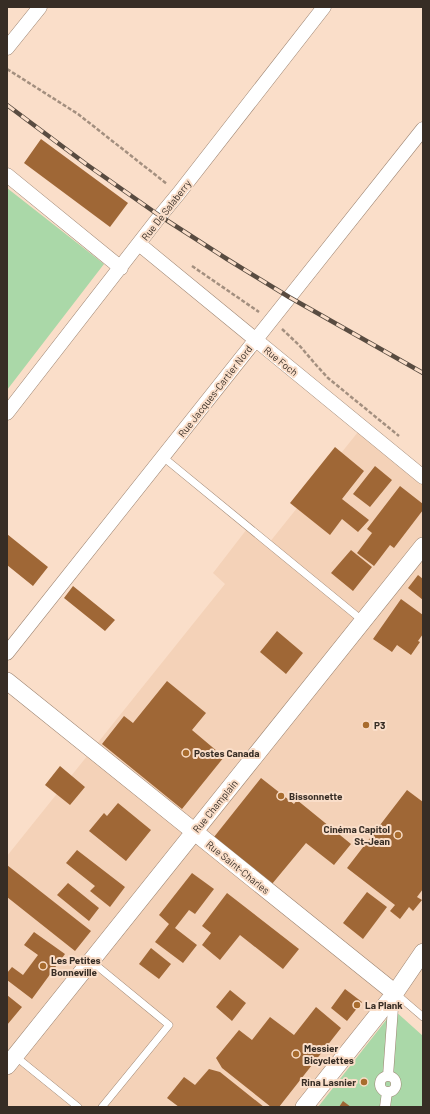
<svg xmlns="http://www.w3.org/2000/svg" width="430" height="1114" font-family="Barlow,sans-serif">
<rect width="100%" height="100%" fill="#fadec9"/>
<path fill="#f4d2b8" d="M362,427L423,477V1017L395,993L304,1107H7V856L225,584L213,573L250,525L269,543Z"/>
<path fill="#aad8a8" d="M7,188L104,264L7,390Z
M394,1010L423,1036V1107H318Z"/>
<path fill="#9f6736" d="M41,139L128,203L110,227L24,163Z
M335,447L364,471L342,499L369,520L358,532L342,519L330,535L290,503Z
M375,466L392,480L370,507L353,494Z
M400,486L423,504V510L394,548L390,545L374,566L357,553L372,533L367,529Z
M7,534L48,567L33,586L7,565Z
M351,550L372,567L353,591L331,573Z
M418,575L423,579V600L408,588Z
M73,586L115,620L105,631L64,598Z
M401,599L423,615V634L418,641L420,642L411,655L397,645L392,652L373,639Z
M277,631L303,653L286,674L260,652Z
M167,681L206,713L192,730L224,757L182,809L102,744L124,716L133,723Z
M60,766L85,787L70,805L45,785Z
M261,778L294,804L297,800L351,844L334,865L306,843L272,884L214,837Z
M407,790L423,802V889L417,897L422,900L413,911L409,907L400,919L390,911L395,905L347,868Z
M118,803L151,830L126,861L89,831L104,813L107,816Z
M77,850L125,887L110,907L90,891L95,886L66,863Z
M7,865L91,931L75,951L7,897Z
M192,873L214,889L195,914L189,910L175,928L197,945L183,963L155,942L169,924L159,915Z
M68,883L99,908L89,921L57,895Z
M367,892L387,907L363,939L343,923Z
M227,893L299,949L283,969L240,935L220,960L202,945L211,933L202,926Z
M34,932L65,954L32,999L7,980V973L12,967L23,975L38,955L24,945Z
M151,948L171,964L159,979L139,964Z
M345,989L362,1002L347,1021L331,1008Z
M230,990L246,1003L232,1021L216,1007Z
M7,995L22,1007L7,1025Z
M316,1007L341,1028L279,1107H271L222,1068L216,1058L239,1030L252,1040L270,1017L294,1035Z
M209,1069L220,1072L264,1107H179L167,1098L184,1077L195,1085Z
M343,1101L351,1107H339Z"/>
<g fill="none" stroke-linecap="round" stroke-linejoin="round">
<g stroke="#9c8370" stroke-width="8">
<path id="service" d="M163,457L363,621
M91,961L169,1025L102,1107
M395,993L423,1017
M15,1056L78,1107"/>
</g>
<g stroke="#9c8370" stroke-width="11">
<path id="pedestrian" d="M388,1076L394,994
M380 1084a8 8 0 1 1 16 0a8 8 0 1 1-16 0Z
M385,1107L387,1092"/>
</g>
<g stroke="#9c8370" stroke-width="15">
<path id="minor" d="M7,48L40,7
M7,175L121,268
M139,244L423,477
M7,413L160,216L179,193L324,7
M7,653L423,129"/>
</g>
<g stroke="#9c8370" stroke-width="18">
<path id="tertiary" d="M7,681L395,993
M7,1066L423,546
M304,1107L395,993L423,952"/>
</g>
<path stroke="#a38f7f" stroke-width="2.5" stroke-dasharray="4 2" stroke-linecap="butt" d="M7,69L78,114L167,184
M192,266L259,312
M282,329L299,345L317,366L328,378L399,436"/>
<use href="#service" stroke="#fff" stroke-width="7"/>
<use href="#pedestrian" stroke="#fff" stroke-width="10"/>
<use href="#minor" stroke="#fff" stroke-width="14"/>
<use href="#tertiary" stroke="#fff" stroke-width="17"/>
<g stroke="#594c41" stroke-width="4.5">
<path id="rail" d="M7,105L86,164L160,216L227,259L289,297L423,373"/>
</g>
<use href="#rail" stroke="#fadec9" stroke-width="3" stroke-dasharray="9" stroke-linecap="butt"/>
</g>
<g fill="#a86c2e" stroke="#fadec9" stroke-width="1.5">
<circle cx="366" cy="725" r="4"/>
<circle cx="186" cy="753" r="4"/>
<circle cx="281" cy="796" r="4"/>
<circle cx="398" cy="835" r="4"/>
<circle cx="43" cy="966" r="4"/>
<circle cx="357" cy="1005" r="4"/>
<circle cx="296" cy="1054" r="4"/>
<circle cx="364" cy="1082" r="4"/>
</g>
<g text-anchor="middle" dominant-baseline="central" stroke-width="4" stroke-linejoin="round" paint-order="stroke">
<g font-size="10" fill="#372d25" stroke="#fadec9">
<text transform="translate(166 210) rotate(-52)">Rue De Salaberry</text>
<text transform="translate(281 361) rotate(39)">Rue Foch</text>
<text transform="translate(215 391) rotate(-52)">Rue Jacques-Cartier Nord</text>
<text transform="translate(215 806) rotate(-51)">Rue Champlain</text>
<text transform="translate(238 867) rotate(39)">Rue Saint-Charles</text>
</g>
<g font-size="10" font-weight="bold" fill="#372d25" stroke="#fadec9" text-anchor="start">
<text x="374" y="725">P3</text>
<text x="194" y="753">Postes Canada</text>
<text x="289" y="796">Bissonnette</text>
<text x="390" y="829" text-anchor="end">Cinéma Capitol<tspan x="390" dy="12">St-Jean</tspan></text>
<text x="51" y="960">Les Petites<tspan x="51" dy="12">Bonneville</tspan></text>
<text x="365" y="1005">La Plank</text>
<text x="304" y="1048">Messier<tspan x="304" dy="12">Bicyclettes</tspan></text>
<text x="356" y="1082" text-anchor="end">Rina Lasnier</text>
</g>
</g>
<rect width="430" height="1114" fill="none" stroke="#372d25" stroke-width="16"/>
</svg>
